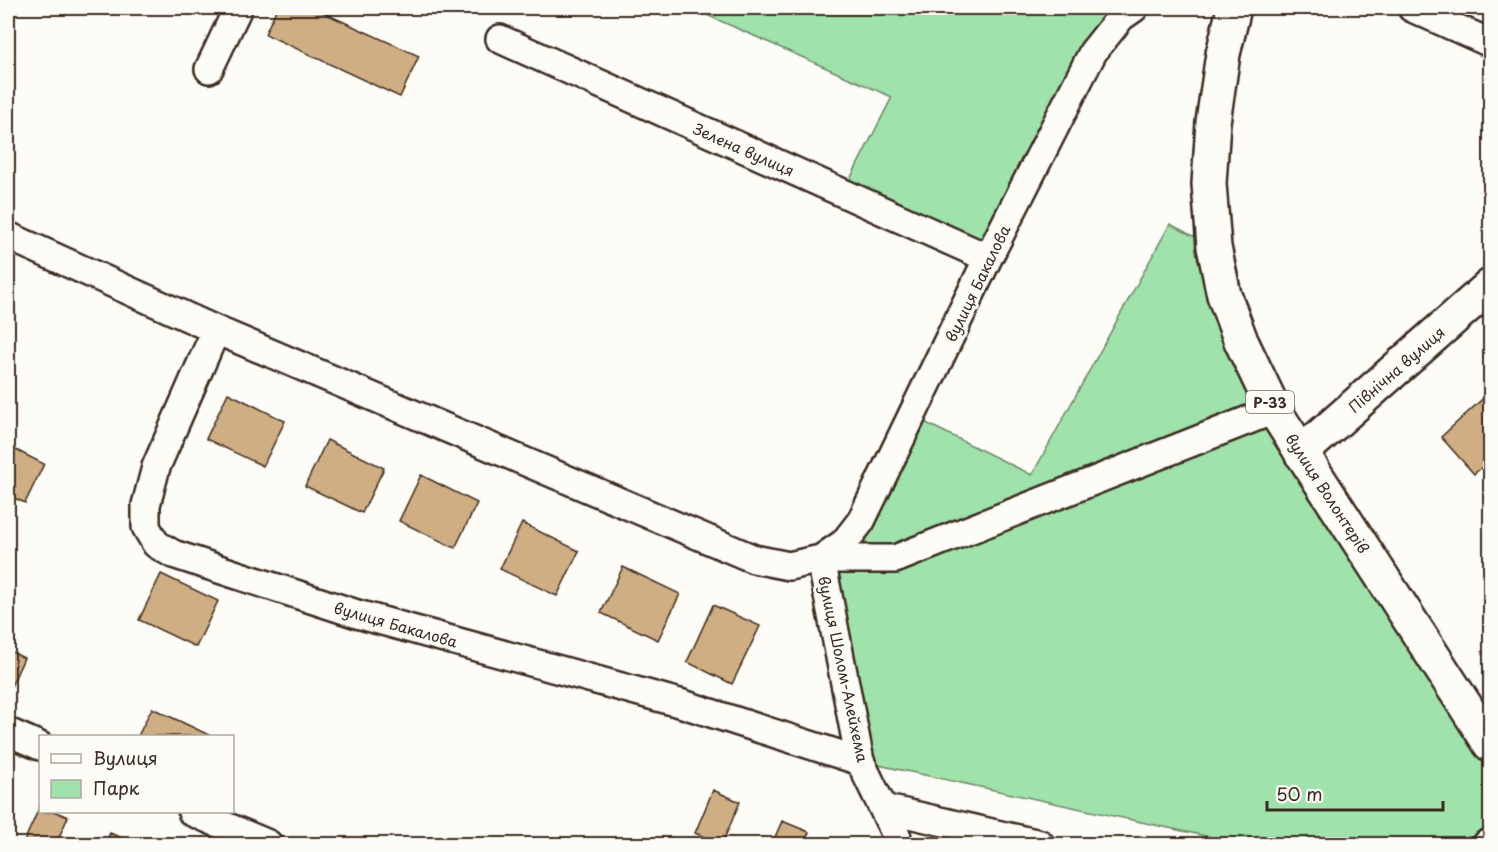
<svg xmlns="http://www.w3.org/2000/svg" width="1498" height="852" font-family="'Playpen Sans',sans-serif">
<rect width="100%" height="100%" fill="#fdfcf7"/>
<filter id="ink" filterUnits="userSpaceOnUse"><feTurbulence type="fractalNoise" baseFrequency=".0167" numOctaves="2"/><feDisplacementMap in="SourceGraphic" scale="12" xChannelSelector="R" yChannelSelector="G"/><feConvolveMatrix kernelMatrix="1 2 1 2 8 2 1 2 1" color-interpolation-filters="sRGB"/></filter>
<g filter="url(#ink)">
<path fill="#9fe2ac" stroke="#6d8665" stroke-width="1.5" d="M691,8H1134L988,258L843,193L892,97Z
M1170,224L1214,247L1224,295L1490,744V844H1235L1233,842L860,761L821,559L912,416L1032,475Z"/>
<path fill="#d0ae83" stroke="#3b2a1e" stroke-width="1.5" d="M277,8H313L419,56L400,97L265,34Z
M1490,392V460L1474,474L1441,437Z
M228,393L285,421L263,466L206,439Z
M327,440L384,468L362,513L305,486Z
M8,446L44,464L25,503L8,495Z
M421,475L477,503L455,548L399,521Z
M522,523L579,551L557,596L500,569Z
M623,567L680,594L658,640L601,613Z
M161,574L218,601L196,647L139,620Z
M713,605L760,626L732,684L687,662Z
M8,650L24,658L8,693Z
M152,708L209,735L208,736H138Z
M713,790L740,802L722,844L695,833Z
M40,806V812H56L68,817L56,844H23Z
M782,821L809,832L804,844H772Z
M110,833L136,844H105Z"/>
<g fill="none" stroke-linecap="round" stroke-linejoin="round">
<g stroke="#3b2a1e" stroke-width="32">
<path id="minor" d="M1412,8L1490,43
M500,39L988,258
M209,69L238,8
M8,236L216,330L754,559L789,566L821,559L844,543L861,521L988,258L1093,52L1121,17L1134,8
M216,330L156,467L146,505V527L156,544L173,554L357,614L683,704L860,761
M8,732L40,746
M883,808L1040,844
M192,812L268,844
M897,844V837L860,761L821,559H895L1274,410
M1487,844L1490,843"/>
</g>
<g stroke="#3b2a1e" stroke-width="38">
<path id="tertiary" d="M1301,453L1490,286"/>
</g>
<g stroke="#3b2a1e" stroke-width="38">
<path id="primary" d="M1234,8L1223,54L1213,122L1209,184L1214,247L1224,295L1241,341L1274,410L1490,744"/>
</g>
<use href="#minor" stroke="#fdfcf7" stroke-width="27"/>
<use href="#tertiary" stroke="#fdfcf7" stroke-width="33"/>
<use href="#primary" stroke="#fdfcf7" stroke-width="33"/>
</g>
</g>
<g text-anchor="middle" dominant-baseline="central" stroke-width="6" stroke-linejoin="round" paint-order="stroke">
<rect fill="#fdfcf7" stroke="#75695f" stroke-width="1.5" x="1246" y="391" width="48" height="22" rx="4.5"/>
<g font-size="14" font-weight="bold" fill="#3b2a1e">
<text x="1270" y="402">Р-33</text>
</g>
<g font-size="15" fill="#3b2a1e" stroke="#fdfcf7">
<text transform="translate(744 149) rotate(24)">Зелена вулиця</text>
<text transform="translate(977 283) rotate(-64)">вулиця Бакалова</text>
<text transform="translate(1396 369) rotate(-41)">Північна вулиця</text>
<text transform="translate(1328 493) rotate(57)">вулиця Волонтерів</text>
<text transform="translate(396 624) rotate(16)">вулиця Бакалова</text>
<text transform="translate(844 669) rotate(78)">вулиця Шолом-Алейхема</text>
</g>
</g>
<rect width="1498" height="852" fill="none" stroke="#fdfcf7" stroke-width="30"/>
<rect x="15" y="15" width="1468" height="822" fill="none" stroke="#3b2a1e" stroke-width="2" filter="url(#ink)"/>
<rect x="39" y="735" width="195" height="78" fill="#fdfcf7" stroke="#afa8a0" stroke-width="1.5"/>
<rect x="51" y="754" width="30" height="9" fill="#fdfcf7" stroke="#afa8a0" stroke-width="1.5"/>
<text x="93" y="765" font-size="18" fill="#3b2a1e">Вулиця</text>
<rect x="51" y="780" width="30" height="18" fill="#9fe2ac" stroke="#afa8a0" stroke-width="1.5"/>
<text x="93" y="795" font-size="18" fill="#3b2a1e">Парк</text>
<path d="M1267 801v9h176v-9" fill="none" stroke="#3b2a1e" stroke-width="3"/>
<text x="1276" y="801" font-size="18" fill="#3b2a1e" stroke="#fdfcf7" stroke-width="4.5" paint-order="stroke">50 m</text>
</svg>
